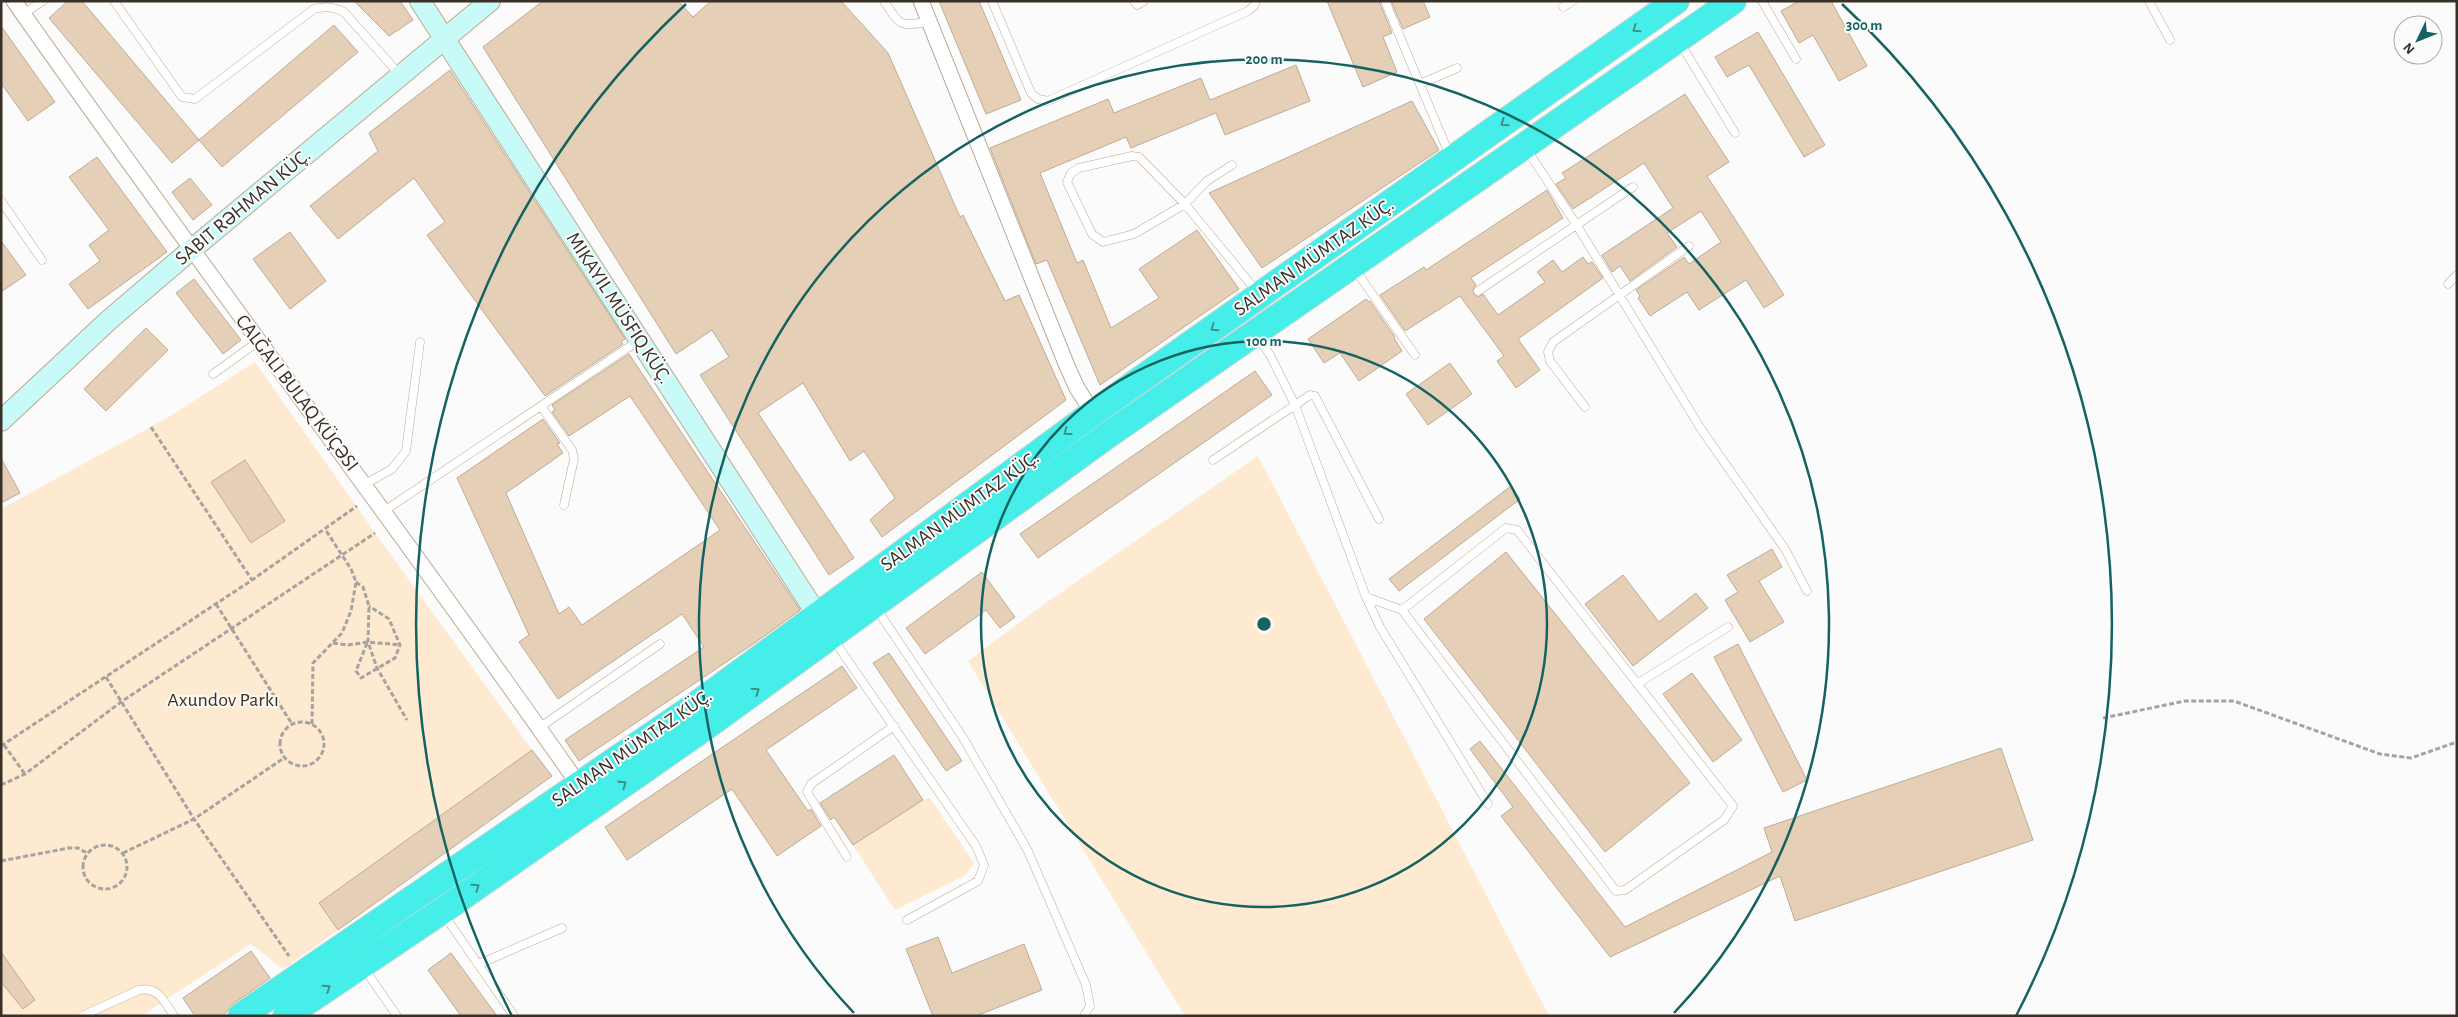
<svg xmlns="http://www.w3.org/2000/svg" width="2458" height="1017" font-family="'Alegreya Sans',sans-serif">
<rect width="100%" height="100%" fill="#fbfbfb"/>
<path fill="#fee9d1" d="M255,362L375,533L532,750L319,903L338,930L283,969L251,944L141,1016H1V509L167,418Z
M1258,456L1549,1016H1185L968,661L1046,603Z
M930,798L974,863L966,875L895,910L853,845L923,800Z"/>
<path fill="#e5cfb6" stroke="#c0ab93" d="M68,1H82L199,140L172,163L49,18Z
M354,1H400L413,20L389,36Z
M543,1H678L693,17L711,1H841L888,53L960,217L963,215L1005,301L1019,295L1066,400L882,537L870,520L895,498L864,451L850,461L803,383L758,413L854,558L829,575L700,375L729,357L712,330L676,354L483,47Z
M939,1H979L1021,100L986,114Z
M1327,1H1379L1392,33L1383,37L1397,72L1363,87Z
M1391,1H1423L1430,17L1403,29Z
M1799,1H1831L1867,66L1839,81L1813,35L1799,43L1781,11Z
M334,25L358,52L222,167L199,140Z
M1,26L55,102L28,121L1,83Z
M1758,32L1825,145L1804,157L1749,65L1727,77L1715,57Z
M1296,65L1310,101L1225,135L1216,113L1131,148L1126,137L1040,173L1077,263L1083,260L1111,328L1159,298L1139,269L1197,230L1239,289L1100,385L1047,260L1036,264L990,148L1108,99L1114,113L1201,78L1210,100Z
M450,70L625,339L621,342L623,344L545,396L427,235L445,222L414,178L338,239L310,206L378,151L369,133Z
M1685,94L1729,162L1707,176L1784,295L1764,308L1746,280L1699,310L1687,292L1650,316L1638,298L1640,296L1636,290L1684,257L1689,264L1721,242L1701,211L1667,233L1677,247L1630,281L1620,266L1612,272L1602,255L1673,208L1644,163L1573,209L1556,184L1566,178L1562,173Z
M1412,101L1439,150L1262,268L1209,193Z
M97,157L167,252L88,309L69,284L100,261L89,245L109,230L69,177Z
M190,178L212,205L193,220L172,192Z
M1547,190L1563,218L1471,278L1476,285L1473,289L1474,294L1478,297L1483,294L1498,315L1545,282L1537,272L1553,260L1562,272L1583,257L1588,264L1592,262L1603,278L1518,339L1540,370L1516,388L1497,361L1504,356L1460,296L1405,331L1380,295L1424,267L1426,270Z
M290,232L326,281L290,309L253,259Z
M1,241L26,275L1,292Z
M194,279L241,340L223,354L176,293Z
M1366,299L1369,302L1370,301L1395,337L1394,338L1402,351L1359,381L1340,353L1324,363L1308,339Z
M146,328L168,350L106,411L84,389Z
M629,354L800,610L756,642L579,761L565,740L704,647L682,614L558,699L519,642L529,635L457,478L543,419L560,443L557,444L563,453L506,493L559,614L569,607L582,625L720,530L630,396L569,436L552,412L555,410L552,405Z
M1450,363L1472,394L1428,425L1406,394Z
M1255,371L1272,395L1038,558L1020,534Z
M1,458L20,493L1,503Z
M245,460L285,521L251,543L211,482Z
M1511,486L1520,499L1399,591L1389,579Z
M1772,549L1782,567L1759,581L1784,622L1750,642L1725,600L1738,592L1727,575Z
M1506,552L1690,783L1605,852L1424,619Z
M982,572L1015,617L1000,628L986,610L925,654L906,628Z
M1623,575L1659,622L1696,593L1708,608L1633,666L1585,604Z
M1738,644L1807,780L1783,792L1714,657Z
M889,653L962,761L946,771L873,663Z
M842,666L857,688L766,750L808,811L811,809L821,826L777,856L732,789L627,860L605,827Z
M1692,673L1742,740L1713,762L1663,694Z
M1480,741L1625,927L1772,852L1764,828L2001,748L2033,840L1795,921L1780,876L1610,957L1501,816L1513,807L1470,749Z
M532,750L552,776L338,930L319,903Z
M894,755L923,800L853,845L834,817L831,820L820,803Z
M938,937L952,973L1024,944L1042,990L976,1016H933L906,949Z
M251,951L270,978L233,1004L223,1016H195L183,998Z
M1,952L35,1000L23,1009L1,982Z
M451,953L497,1016H461L428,970Z"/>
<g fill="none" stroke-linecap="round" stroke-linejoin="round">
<g stroke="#bfa992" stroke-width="9">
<path id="lane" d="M114,1L182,97L195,99L314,9C326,6 333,7 344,12L400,75
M884,1C901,27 898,26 929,22
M992,1L1031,93L1038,99L1048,101L1248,11L1254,6L1256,1
M1134,1L1137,5L1144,1
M1385,1L1450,156
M1762,1L1796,59
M2149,1L2170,40
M1563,7L1573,1
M23,14L43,1
M1680,43L1735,133
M1420,84L1457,68
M1527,150L1576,224L1701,429L1785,549L1807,591
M1132,156L1139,157L1185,204L1134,234L1103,242L1092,234L1067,182L1071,173L1079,168Z
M1232,165L1207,181L1185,204L1258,293
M1,201L42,260
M1354,268L1415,355
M2448,284L2457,275
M1478,291L1633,187
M1257,336L1270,355L1295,405L1366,597L1380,627L1488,804
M213,374L259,341
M541,406L572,450L574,459L564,505
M1585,407L1550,361L1548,352L1553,342L1689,246
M1213,460L1310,395L1315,396L1379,519
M365,484L392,469L406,451L420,342
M384,511L638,341
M1366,597L1402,610L1506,528L1517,530L1733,806L1724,820L1625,890L1616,891L1402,610
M876,608L962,736L1028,851L1086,985L1090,1006L1084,1016
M833,639L976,846L984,865L978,881L907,920
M1637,684L1728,627
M539,728L660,644
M847,857L807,792L811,784L894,726
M444,915L514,1016
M479,964L562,928
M364,968L397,1016
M82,1016L139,990C158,986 164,1001 174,1016"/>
</g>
<g stroke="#bfa992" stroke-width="17">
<path id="street" d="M14,1C199,265 395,521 579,785
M921,1L1067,366L1077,388L1093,413"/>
</g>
<g stroke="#bfa992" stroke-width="22">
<path id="secondary" d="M420,1L818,616
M1,421L109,320L191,250L490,1"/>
</g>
<g stroke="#d7d6d4" stroke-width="28">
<path id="highway" d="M241,1016L693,707L1093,413L1676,1
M286,1016L442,911L704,728L1108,435L1733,1"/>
</g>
<path stroke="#a7a39f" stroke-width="3" stroke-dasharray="5 2.5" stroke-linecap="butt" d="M151,427L252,580
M356,582L363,587L369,606L368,642L377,668L407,720
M216,604L292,724
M333,643L348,645L368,642L400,645
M367,643L356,671L361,678L395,658L400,645L389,619L369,606
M106,677L194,819L289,956
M2103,718L2185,701H2234L2380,754L2411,758L2457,742
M280 744a22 22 0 1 1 44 0a22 22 0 1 1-44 0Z
M312,724L313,663L342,633L351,611L356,582L351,569L325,529
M4,745L25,774
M1,746L252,580L357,506
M1,785L25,774L121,702L375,533
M83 867a22 22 0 1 1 44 0a22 22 0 1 1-44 0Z
M123,853L194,819L284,758
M1,861L69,848H78L87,853"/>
<use href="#lane" stroke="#fff" stroke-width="8"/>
<use href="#street" stroke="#fff" stroke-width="15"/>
<use href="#secondary" stroke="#c8faf8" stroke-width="20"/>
<use href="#highway" stroke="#46eee9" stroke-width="26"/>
</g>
<defs><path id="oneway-chevron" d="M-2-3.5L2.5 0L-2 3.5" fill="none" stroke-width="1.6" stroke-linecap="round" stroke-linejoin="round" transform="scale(1.25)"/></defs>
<g stroke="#408f88">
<use href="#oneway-chevron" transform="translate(1636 29) rotate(145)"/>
<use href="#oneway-chevron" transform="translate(1504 123) rotate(145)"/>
<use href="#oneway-chevron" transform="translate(1214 328) rotate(145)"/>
<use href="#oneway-chevron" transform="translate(1067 432) rotate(144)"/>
<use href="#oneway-chevron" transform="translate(756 691) rotate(-35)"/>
<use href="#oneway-chevron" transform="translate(623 784) rotate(-35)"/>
<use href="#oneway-chevron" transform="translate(476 887) rotate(-35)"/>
<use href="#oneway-chevron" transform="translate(327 988) rotate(-34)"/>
</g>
<g fill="none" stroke="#146361" stroke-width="2.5">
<circle cx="1264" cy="624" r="283"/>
<path d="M854 1013A565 565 0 1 1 1674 1013"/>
<path d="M512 1016A848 848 0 0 1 686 4M1842 4A848 848 0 0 1 2016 1016"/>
</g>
<g text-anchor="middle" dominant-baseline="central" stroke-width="4" stroke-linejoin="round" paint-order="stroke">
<g font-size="20" fill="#393027" stroke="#fbfbfb">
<text transform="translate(243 207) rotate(-40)">SABIT RƏHMAN KÜÇ.</text>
<text transform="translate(1314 257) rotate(-35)">SALMAN MÜMTAZ KÜÇ.</text>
<text transform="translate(619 308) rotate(57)">MIKAYIL MÜSFIQ KÜÇ.</text>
<text transform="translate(297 393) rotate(53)">CALĞALI BULAQ KÜÇƏSI</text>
<text transform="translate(960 511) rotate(-36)">SALMAN MÜMTAZ KÜÇ.</text>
<text transform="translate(632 748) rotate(-35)">SALMAN MÜMTAZ KÜÇ.</text>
</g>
<g font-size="20" fill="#472f11" stroke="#fbfbfb">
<text x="223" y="700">Axundov Parkı</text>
</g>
</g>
<circle cx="1264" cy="624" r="8" fill="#146361" stroke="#fbfbfb" stroke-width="2.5"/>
<g font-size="15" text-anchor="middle" font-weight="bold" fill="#146361" stroke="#fbfbfb" stroke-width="4" stroke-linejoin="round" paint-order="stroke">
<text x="1864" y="30">300 m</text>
<text x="1264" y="64">200 m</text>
<text x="1264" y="346">100 m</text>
</g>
<rect width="2458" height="1017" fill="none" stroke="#393027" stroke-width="5"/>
<g transform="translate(2418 40) rotate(227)"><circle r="24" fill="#fbfbfb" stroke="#adaaa6"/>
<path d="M0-4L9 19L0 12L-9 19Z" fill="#146361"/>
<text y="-8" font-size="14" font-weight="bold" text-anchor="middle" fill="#393027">N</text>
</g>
</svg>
